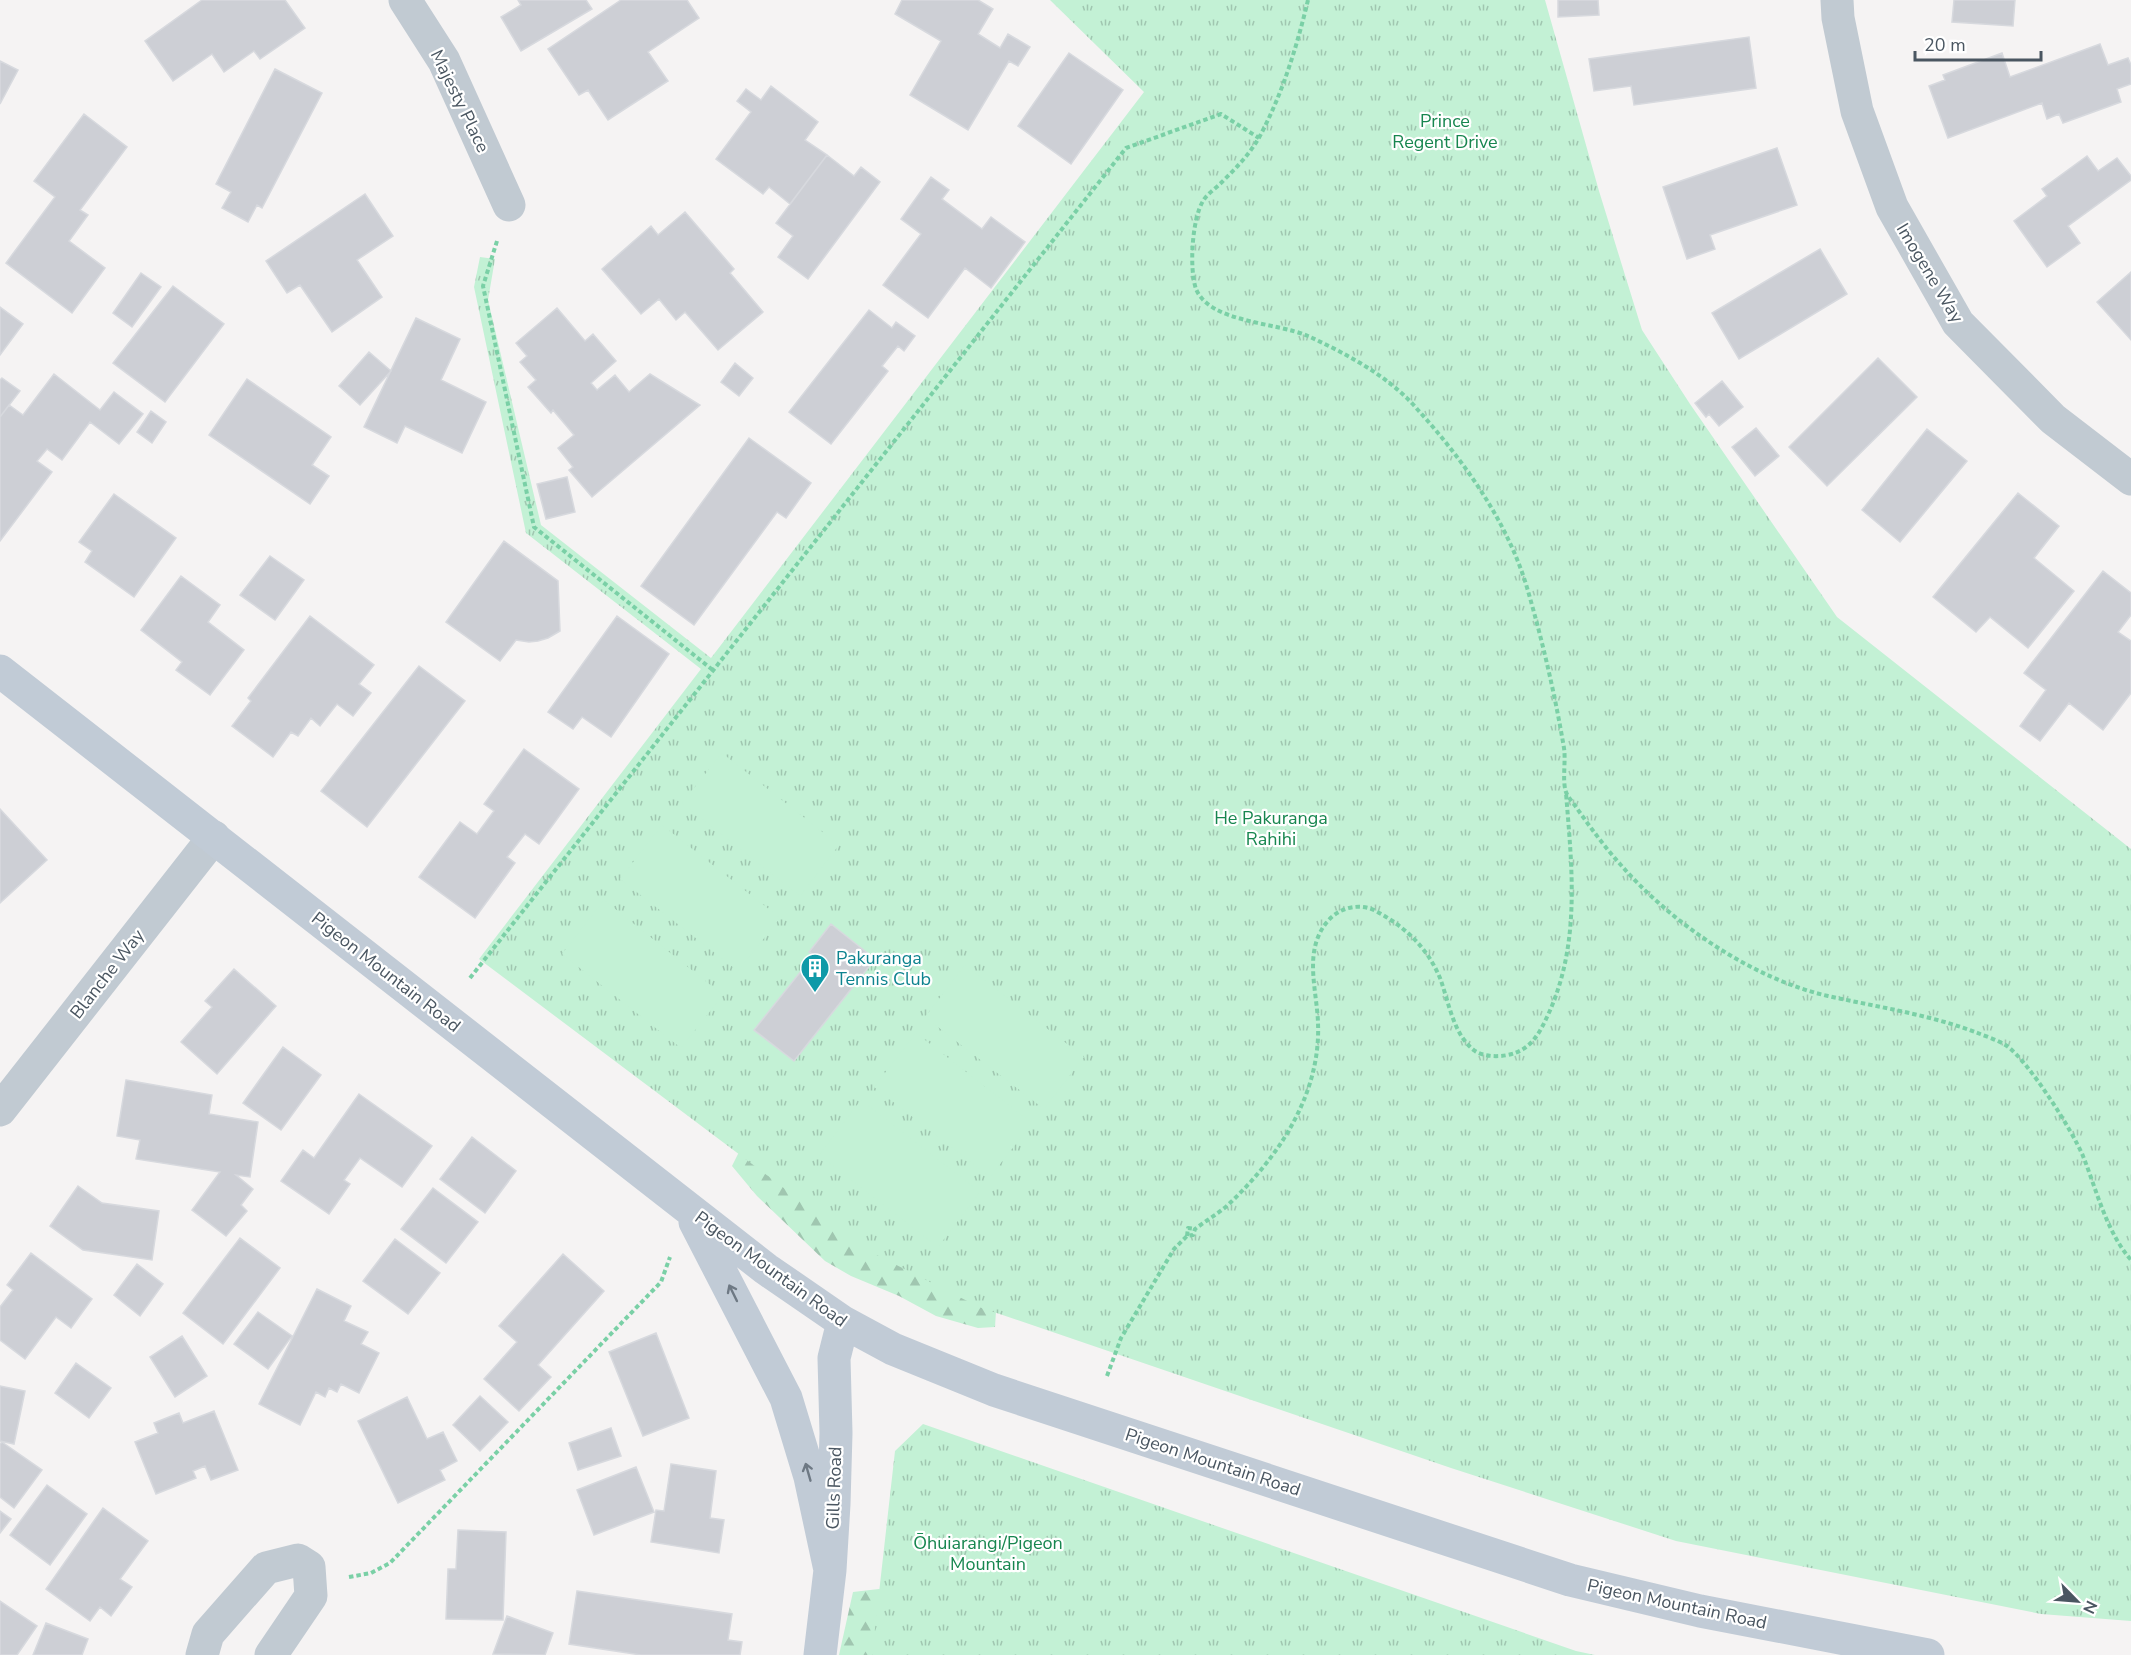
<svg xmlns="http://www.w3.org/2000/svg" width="2131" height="1655" font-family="'Nunito Sans',sans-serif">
<defs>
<pattern id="forest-firs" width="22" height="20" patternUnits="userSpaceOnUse" patternTransform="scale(1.5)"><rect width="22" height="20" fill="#c3f1d5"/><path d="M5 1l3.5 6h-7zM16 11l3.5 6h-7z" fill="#a0c6b0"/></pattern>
<pattern id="park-tufts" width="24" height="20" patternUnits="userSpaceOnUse" patternTransform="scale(1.5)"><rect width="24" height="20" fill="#c3f1d5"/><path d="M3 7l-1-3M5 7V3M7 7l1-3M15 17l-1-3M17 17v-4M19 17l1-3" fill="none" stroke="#a0c6b0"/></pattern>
</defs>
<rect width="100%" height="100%" fill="#f5f3f3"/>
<path fill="url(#forest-firs)" d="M745,1140L997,1295L995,1327L978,1328L936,1316L899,1296L851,1276L825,1261L757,1196L732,1166Z
M922,1584L970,1655H839L853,1592Z"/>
<path fill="url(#park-tufts)" d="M1050,0H1545L1599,191L1642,330L1690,404L1837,617L2131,849V1621L2041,1614L1676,1541L1451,1468L979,1307L865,1249L479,959L701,669L526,533L474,287L480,257L495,259L488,300L541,525L711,658L1144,92Z
M923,1424L1576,1651L1595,1655H872L895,1451Z"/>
<path fill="#c3f1d5" d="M722,753L839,845L800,896L682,803Z
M662,825L780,918L738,971L620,879Z
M604,900L723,995L681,1048L562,954Z
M965,965L1084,1057L1044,1109L925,1017Z
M916,1033L1032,1123L990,1177L874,1087Z
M861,1100L980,1192L938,1247L819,1155Z"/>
<path fill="#cdcfd5" stroke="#d7d9de" stroke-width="1.5" d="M202,0H285L305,28L260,59L254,51L224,72L212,54L173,81L145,41Z
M518,0H586L592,9L521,51L501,17L521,5Z
M621,0H687L699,18L648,52L668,81L608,120L588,90L579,95L548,49Z
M902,0H978L993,9L978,34L1000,48L1008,34L1030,47L1018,66L1009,61L968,130L910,95L941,41L895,14Z
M1558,0H1598L1599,15L1558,17Z
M1954,0H2015L2013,26L1952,22Z
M1749,37L1756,88L1634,105L1631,86L1594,91L1589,59Z
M2100,44L2108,65L2128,58L2131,65V84L2117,89L2121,102L2063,123L2059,114L2047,119L2042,103L1948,138L1929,86L1945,80L1943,75L2002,53L2010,77Z
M1069,53L1123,90L1071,164L1018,126Z
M0,61L18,70L0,104Z
M275,69L322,93L262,208L257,205L248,222L222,208L231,192L216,184Z
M771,86L818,122L805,140L827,155L790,204L769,187L763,194L716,159L751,112L737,101L746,89L761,100Z
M84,114L127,147L80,210L88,215L69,241L105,268L72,313L6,263L55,197L34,181Z
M1777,148L1797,205L1710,235L1715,249L1687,259L1663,187Z
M827,155L854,176L861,167L880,182L808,279L778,257L793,236L776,223Z
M2087,156L2098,171L2117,158L2131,176V180L2068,226L2080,243L2047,267L2014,221L2047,196L2042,189Z
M931,177L949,190L942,199L982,229L991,217L1025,242L991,288L965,268L928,318L883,285L921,234L901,219Z
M365,194L393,236L357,260L382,297L332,332L300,285L287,293L266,261Z
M685,212L734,269L730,273L763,312L718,350L685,312L676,320L659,299L641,314L602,269L651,226L658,235Z
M1820,249L1847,294L1739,359L1712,313Z
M2131,272V340L2097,302Z
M141,273L161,287L132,327L113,313Z
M173,286L224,324L165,402L113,363Z
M0,307L23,324L0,355Z
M557,308L585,341L593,334L616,361L591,383L597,390L615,375L629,392L650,374L700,405L592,497L569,470L573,467L558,448L574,435L553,410L551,413L528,387L536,380L520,362L527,356L516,343Z
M869,310L892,328L896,322L915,336L904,351L898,346L882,366L888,371L831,444L789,412Z
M416,318L460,339L441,380L486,402L462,453L405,426L397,443L364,427Z
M369,352L391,371L360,405L339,386Z
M1878,358L1917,397L1827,486L1789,447Z
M735,363L753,378L739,396L721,382Z
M54,374L100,410L114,392L143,414L119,444L90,422L62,460L47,449L37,461L52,472L0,541V417L9,405L23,415Z
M2,378L20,391L0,417V380Z
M247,379L331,437L312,465L329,476L310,504L209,435Z
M1722,381L1743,407L1719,426L1709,414L1706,417L1695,403Z
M151,411L166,422L152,443L137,432Z
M1756,428L1779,456L1755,476L1732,447Z
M1927,429L1967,461L1900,542L1862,510Z
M749,438L811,483L786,518L777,512L694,625L641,586Z
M567,477L575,512L546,519L537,484Z
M2018,493L2059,526L2034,558L2074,591L2028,648L1990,617L1976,632L1933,597Z
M114,494L176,538L134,597L85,562L92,551L79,542Z
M504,541L558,581L560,631L548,638L538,641L529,642L516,640L500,661L446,622Z
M270,556L304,580L275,620L240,595Z
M2103,571L2131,593V615L2118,632L2131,641V693L2103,730L2069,703L2040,741L2020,726L2046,690L2024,673Z
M181,576L220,605L208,622L244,650L210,695L176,670L182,662L141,630Z
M310,616L374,665L359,684L371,693L353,716L337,704L320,726L311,718L298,736L291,732L273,757L232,726L251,701L248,698Z
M617,616L669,654L611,737L582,717L573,729L548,712Z
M419,666L465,701L367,827L321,791Z
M524,749L579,789L539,844L525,834L507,857L515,863L475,918L419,877L460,822L477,834L494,811L484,804Z
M0,809L47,860L0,903Z
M831,924L875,959L794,1061L754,1030L814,955L809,952Z
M234,969L276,1006L217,1074L181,1042L212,1007L205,1001Z
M283,1047L321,1075L281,1130L243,1103Z
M126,1080L212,1095L209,1114L258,1122L250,1177L236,1175L253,1189L241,1205L247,1211L226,1236L192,1210L220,1172L136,1159L140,1140L117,1136Z
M359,1094L432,1146L402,1187L360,1158L344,1180L350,1184L329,1214L281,1181L303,1150L314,1158Z
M472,1137L516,1171L485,1213L440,1179Z
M78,1186L102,1203L159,1211L152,1260L83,1250L50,1226Z
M433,1188L478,1222L446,1263L401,1229Z
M240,1238L280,1268L223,1344L183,1313Z
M395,1239L440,1273L408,1314L363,1281Z
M31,1253L92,1299L71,1328L56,1317L25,1359L0,1340V1307L13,1290L7,1285Z
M563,1254L604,1291L538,1365L551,1377L519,1411L484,1379L517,1342L499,1326Z
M137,1264L163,1284L140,1316L114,1295Z
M317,1289L351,1306L344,1321L368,1332L361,1344L379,1353L359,1393L341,1384L337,1392L329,1388L325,1397L316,1392L300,1425L259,1404Z
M258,1312L292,1336L268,1369L234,1344Z
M656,1333L689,1418L643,1436L609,1352Z
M182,1336L207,1376L175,1397L150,1357Z
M76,1363L111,1388L89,1418L55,1393Z
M0,1386L25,1391L14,1444L0,1441Z
M480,1396L508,1422L480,1451L453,1425Z
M407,1397L427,1439L443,1432L457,1461L440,1470L445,1480L398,1503L358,1421Z
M214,1411L238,1470L211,1480L205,1466L193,1471L196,1478L156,1494L135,1442L158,1433L154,1423L179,1413L183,1423Z
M611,1428L621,1456L578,1470L569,1443Z
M2,1442L42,1470L14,1508L0,1497V1444Z
M671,1464L716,1471L710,1518L724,1520L719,1553L651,1542L656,1510L664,1511Z
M636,1467L654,1512L594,1535L577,1490Z
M47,1485L87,1514L50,1565L10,1535Z
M103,1508L148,1541L120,1579L132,1587L111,1616L100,1607L90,1621L46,1589Z
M0,1511L11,1519L0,1533Z
M458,1530L506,1532L503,1620L446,1619L448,1569H456Z
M577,1591L732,1614L728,1640L742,1642L740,1655H641L569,1644Z
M0,1601L37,1626L17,1655H0Z
M507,1616L553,1633L545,1655L493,1654Z
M46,1623L88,1639L82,1655H33Z"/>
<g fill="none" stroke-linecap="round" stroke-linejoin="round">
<path stroke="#7ad0a6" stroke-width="4" stroke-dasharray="4.5 3" stroke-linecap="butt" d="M1308,0C1297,46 1283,92 1261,134C1251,153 1237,167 1222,182C1216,188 1207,194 1203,201C1192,219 1189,269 1196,289C1210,323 1276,322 1308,336C1347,354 1390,377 1418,410C1465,462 1509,524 1528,591C1543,643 1555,695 1564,748C1566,761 1562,781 1566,792C1568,798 1573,802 1576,807C1590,827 1604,846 1620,864C1670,922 1752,979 1828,996C1877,1007 1927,1014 1975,1032C1985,1036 1998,1040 2007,1046C2029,1062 2072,1130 2083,1156C2097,1191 2106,1231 2131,1260
M497,241L483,286L534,527L714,671
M470,978L1126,148L1221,114L1259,138
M1187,1236L1188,1228L1195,1229
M1107,1376L1121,1338L1174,1249L1187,1236L1193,1235L1195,1229C1207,1220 1221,1212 1231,1202C1280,1155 1321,1093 1318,1023C1317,990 1303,951 1327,922C1338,908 1359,902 1376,911C1405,927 1427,947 1440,978C1449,1002 1453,1035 1475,1051C1486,1058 1504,1057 1515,1053C1532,1047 1540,1032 1547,1017C1581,945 1572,869 1566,793
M349,1577L371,1573L390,1563L661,1282L670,1257"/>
<path stroke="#c1cad2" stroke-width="33" d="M405,0L444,61L509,205
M1837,0L1838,18L1857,111L1892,207L1958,323L2053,419L2131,479
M0,1110L214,837
M202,1655L208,1634L266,1568L298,1560L309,1567L311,1596L271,1655"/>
<path stroke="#c1cbd6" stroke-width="33" d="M0,671L766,1269L843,1322L893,1349L994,1390L1570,1580L1700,1611L1928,1655
M695,1222L786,1398L810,1477L830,1570
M820,1655L830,1570L834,1504L836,1433L834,1358L843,1322"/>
</g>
<defs><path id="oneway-shaft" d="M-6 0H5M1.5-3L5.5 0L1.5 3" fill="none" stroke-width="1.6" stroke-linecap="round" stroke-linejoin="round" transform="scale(1.5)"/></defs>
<g stroke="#6e7984">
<use href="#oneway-shaft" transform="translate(733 1293) rotate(-116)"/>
<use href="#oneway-shaft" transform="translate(808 1472) rotate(-106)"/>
</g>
<defs>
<g id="building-pin" transform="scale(1.5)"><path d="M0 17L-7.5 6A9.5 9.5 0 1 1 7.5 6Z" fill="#0f9aa8" stroke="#fff"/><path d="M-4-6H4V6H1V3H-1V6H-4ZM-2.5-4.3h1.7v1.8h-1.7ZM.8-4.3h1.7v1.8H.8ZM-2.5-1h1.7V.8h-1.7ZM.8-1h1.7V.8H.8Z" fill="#fff"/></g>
</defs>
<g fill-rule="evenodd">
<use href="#building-pin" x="815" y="968"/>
</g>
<g text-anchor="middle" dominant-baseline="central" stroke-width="4.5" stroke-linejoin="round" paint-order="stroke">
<g font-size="18" fill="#4a5661" stroke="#fff">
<text transform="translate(460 101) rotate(64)">Majesty Place</text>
<text transform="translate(1930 273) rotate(59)">Imogene Way</text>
<text transform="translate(386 972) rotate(38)">Pigeon Mountain Road</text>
<text transform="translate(107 974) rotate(-52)">Blanche Way</text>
<text transform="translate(771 1269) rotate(36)">Pigeon Mountain Road</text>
<text transform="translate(1213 1462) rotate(18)">Pigeon Mountain Road</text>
<text transform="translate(834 1488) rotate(-88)">Gills Road</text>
<text transform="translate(1677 1604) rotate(12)">Pigeon Mountain Road</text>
</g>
<g font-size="18" fill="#17864f" stroke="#fff">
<text x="1445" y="121">Prince<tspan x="1445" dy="21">Regent Drive</tspan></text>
<text x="1271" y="818">He Pakuranga<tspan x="1271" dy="21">Rahihi</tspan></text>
<text x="988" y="1543">Ōhuiarangi/Pigeon<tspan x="988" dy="21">Mountain</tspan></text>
</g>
<g font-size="18" fill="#0d838f" stroke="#fff" text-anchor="start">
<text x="836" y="958">Pakuranga<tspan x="836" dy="21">Tennis Club</tspan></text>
</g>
</g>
<g transform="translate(2077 1601) rotate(115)" stroke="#ffffff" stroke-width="4.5" paint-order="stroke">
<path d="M0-4.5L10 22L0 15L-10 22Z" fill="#4a5661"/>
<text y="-9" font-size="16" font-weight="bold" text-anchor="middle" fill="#4a5661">N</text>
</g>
<path d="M1915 51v9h126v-9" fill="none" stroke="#4a5661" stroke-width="3"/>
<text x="1924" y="51" font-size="18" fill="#4a5661" stroke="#ffffff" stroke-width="4.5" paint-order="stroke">20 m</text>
</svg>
